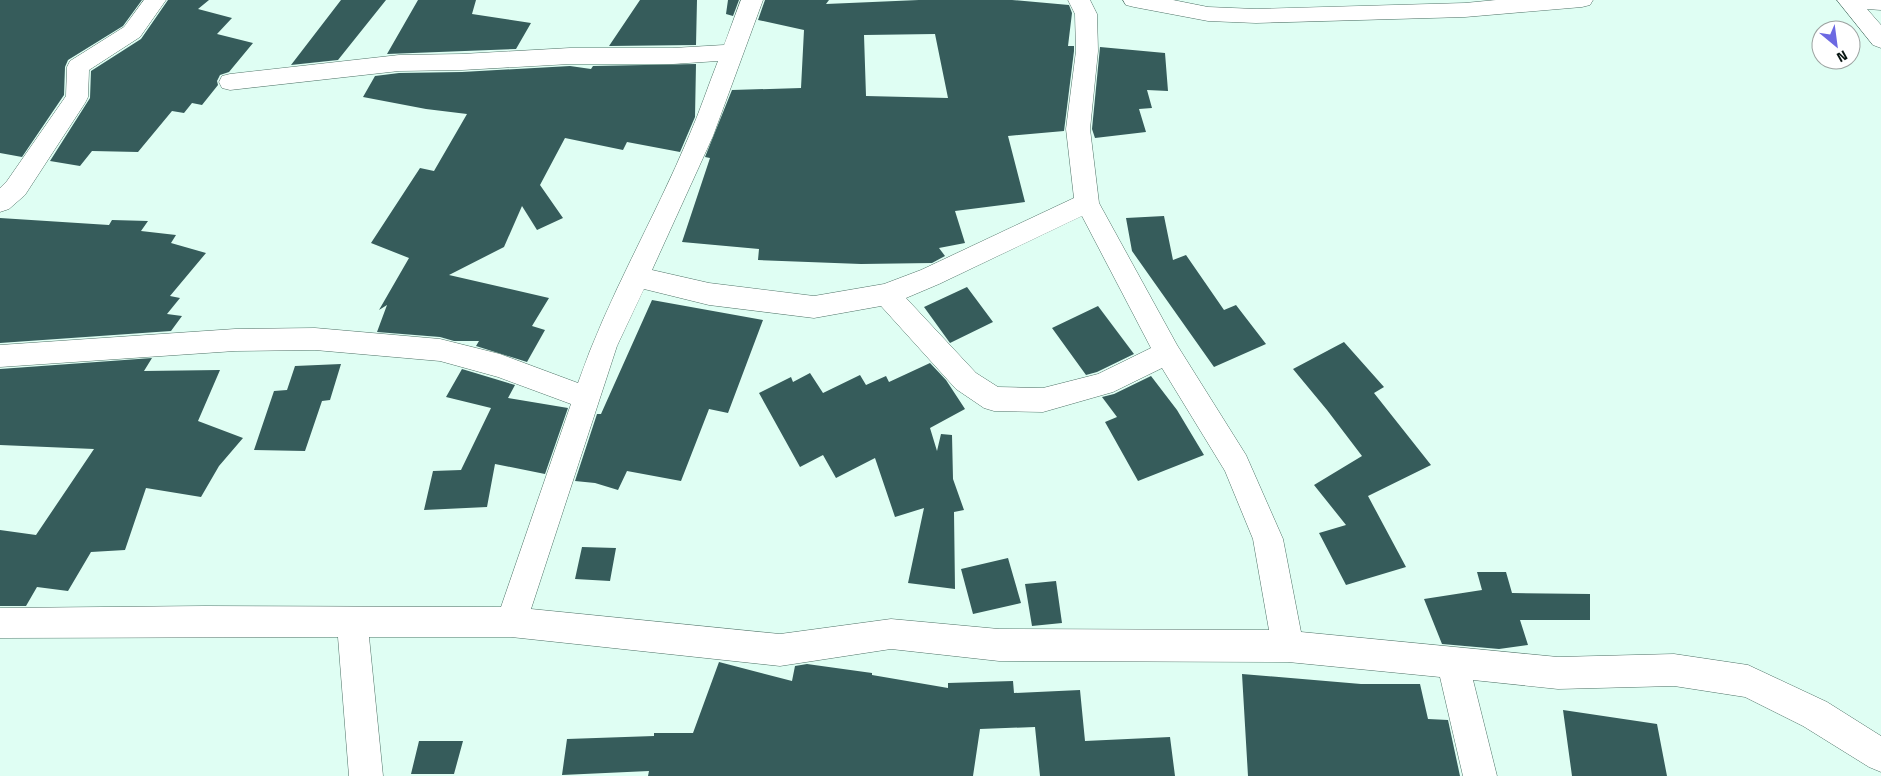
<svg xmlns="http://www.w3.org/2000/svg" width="1881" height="776" font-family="'Titillium Web',sans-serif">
<rect width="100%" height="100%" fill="#dffef3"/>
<path fill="#365c5b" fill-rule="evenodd" d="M0,0H142L123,26L68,60L65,67L64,95L22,157L0,153Z
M168,0H209L198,9L232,18L217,34L253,43L229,72L220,75L217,81L218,85L202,105L192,103L184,113L172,111L138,152L92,151L80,166L50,161L90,98L91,71L141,39Z
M341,0H386L338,60L291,65Z
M418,0H476L472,14L531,23L516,49L387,54Z
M640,0H697L696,45L609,46Z
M728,0H739L733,16L726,14Z
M765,0H829L826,4L919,0H1012L1069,5L1072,13L1068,46H1074V51L1064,131L1008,136L1025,202L955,211L965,243L939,248L945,256L932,263L861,264L758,260L759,249L682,242L710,158L705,157L732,90L801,88L804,30L758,20ZM935,34L948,98L866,96L864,35Z
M1100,47L1165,53L1168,91L1147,90L1152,108L1139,109L1146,132L1095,138L1092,129Z
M696,64L695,117L680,152L627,142L623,150L565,138L540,185L563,218L537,230L522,206L504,247L449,275L549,298L532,326L545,330L527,362L476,346L479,341H454L440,337L377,332L387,305L379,310L409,258L371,243L420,168L434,171L467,114L426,109L363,97L375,76L399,73L462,72L570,66L591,69L593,66Z
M1164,216L1173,260L1186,255L1224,310L1236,305L1266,344L1214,367L1132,251L1126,218Z
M0,218L109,225L112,220L148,221L141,231L176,235L171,243L206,253L170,296L180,298L167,314L182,316L171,331L0,343Z
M967,287L993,322L950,343L924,307Z
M652,300L763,320L728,413L709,409L681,481L627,471L618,490L595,483L575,481L597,414H601Z
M1098,306L1134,354L1097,372L1086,375L1052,328Z
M1344,342L1384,387L1374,393L1431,465L1368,496L1406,567L1346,585L1319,533L1346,525L1314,485L1362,456L1327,410L1293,369Z
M152,358L144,371L220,370L198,421L243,438L219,466L201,497L146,488L125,550L91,552L68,591L37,587L26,606H0V530L36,535L94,449L0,445V369Z
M930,363L946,380L965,409L930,428L937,451L941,434L952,435L953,479L964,510L954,512L955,589L908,583L924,508L895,517L875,458L836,478L823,455L800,467L759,393L791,377L793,382L810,373L823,393L860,375L866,385L886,376L889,382Z
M341,364L330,400L322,401L305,451L254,450L274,391L287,390L295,366Z
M462,369L515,385L508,398L568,408L545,474L495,464L487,507L424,510L433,471L461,470L491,408L446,397Z
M1151,376L1177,410L1204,455L1138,481L1105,422L1117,417L1102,397L1114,394Z
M582,547L616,548L610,581L575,579Z
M1008,558L1021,603L973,614L961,569Z
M1477,572H1506L1512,593L1590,594V620H1520L1528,645L1499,649L1442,644L1424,599L1482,590Z
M1056,581L1062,623L1032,626L1025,584Z
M719,662L792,681L795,666L807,664L872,673V675L948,688V683L1013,681L1014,693L1080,690L1085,741L1170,737L1175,776H1040L1035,727L980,729L973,776H648L649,771L562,775L567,739L654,736V733H693Z
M1242,674L1361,684H1420L1428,719L1448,720L1460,776H1248Z
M1563,710L1657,724L1667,776H1572Z
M419,741H463L454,774H411Z"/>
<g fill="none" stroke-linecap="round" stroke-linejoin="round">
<g stroke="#4f7267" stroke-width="1">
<path id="minor" d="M144,0H166L140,37L89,70L88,97L85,103L25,195L9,209L0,212V188L7,181L66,96L67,67L70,61L124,27Z
M741,0H763L713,136L652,270L709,283L814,296L884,284L921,270L1074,198L1066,129L1076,51L1075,14L1068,0H1090L1097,14L1098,51L1090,129L1099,203L1177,345L1246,455L1283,539L1301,632L1558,657L1674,654L1748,665L1827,702L1881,736V772L1869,767L1803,726L1745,697L1674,686L1558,689L1473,680L1497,776H1463L1440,677L1288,662L999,661L891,649L780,666L511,637H369L383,776H349L338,637L0,638V608L205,606L501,607L571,404L498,377L440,361L315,350L235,351L0,367V345L235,329L315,328L440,339L500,354L578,383C608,296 654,220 689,136C700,111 708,86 718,61L673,64H570L462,70L399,71L230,90L222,88L219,82L222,76L230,74L399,55L462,54L570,48H673L724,45ZM1082,216L1151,348L1098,374L1043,388L998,387L976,373L906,298L939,284ZM644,289L709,305L814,318L881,306L956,389L984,408L994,411L1043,412L1113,392L1162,368L1225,471L1253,539L1269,630L999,629L891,619L780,634L531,609L617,346Z
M1123,0H1173L1208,7L1256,9L1465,3L1496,0H1593L1590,5L1582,7L1465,17L1256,23L1208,21L1134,7L1126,5Z
M1837,0H1881V10L1867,9L1881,25V48L1873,45Z"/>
</g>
<use href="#minor" fill="#fff" fill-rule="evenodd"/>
</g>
<g transform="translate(1836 45) rotate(151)"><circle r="24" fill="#ffffff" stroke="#9ca2a0"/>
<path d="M0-4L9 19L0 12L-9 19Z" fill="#6c69e2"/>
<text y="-8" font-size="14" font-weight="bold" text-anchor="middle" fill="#081612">N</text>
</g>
</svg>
